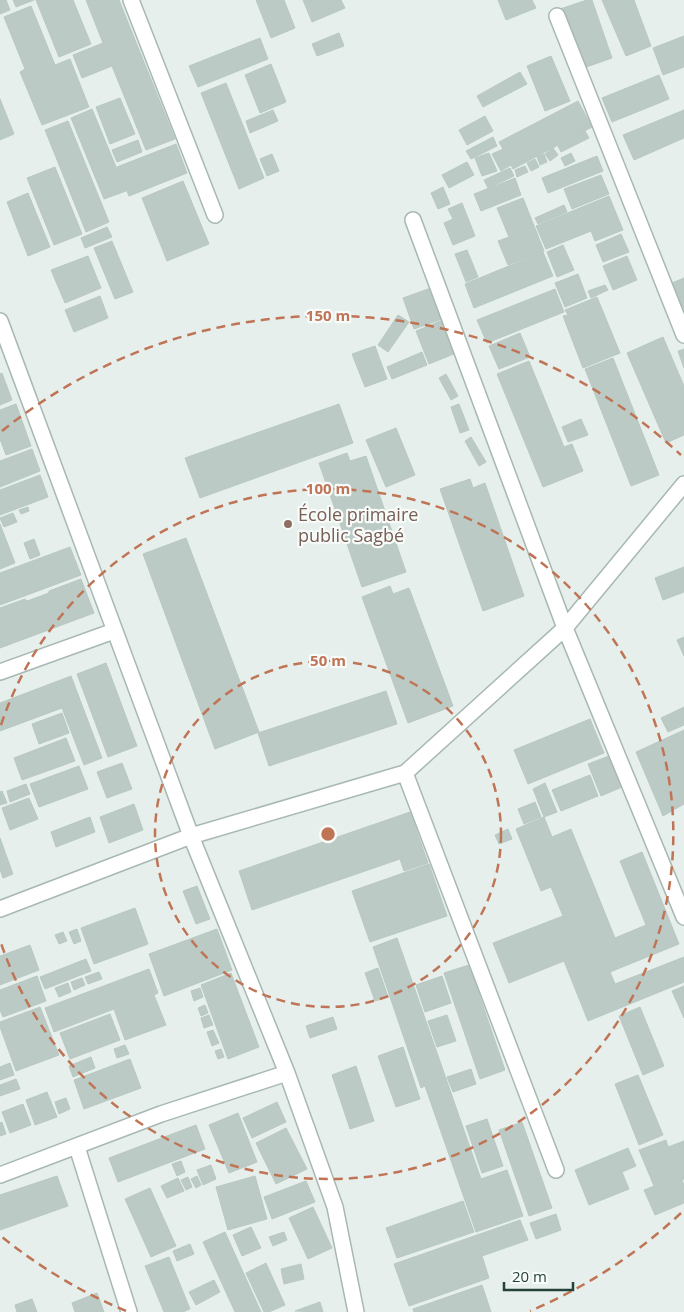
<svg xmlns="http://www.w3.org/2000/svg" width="684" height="1312" font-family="'Open Sans',sans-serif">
<rect width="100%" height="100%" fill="#e6efeb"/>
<path fill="#bbcac4" stroke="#b8c9c2" d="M0,0H6L10,10L0,14Z
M13,0H34L16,7Z
M36,0H73L91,44L59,57Z
M86,0H119L175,139L146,150L112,66L82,78L73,55L103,43Z
M256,0H284L295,28L271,38Z
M303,0H341L345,8L312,22Z
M498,0H532L536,8L506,20Z
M587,0H592L612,58L575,71L554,11Z
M602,0H634L651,46L626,56Z
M31,6L55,65L70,59L89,107L42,125L20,72L25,69L4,17Z
M339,33L344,46L317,56L312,44Z
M684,36V67L663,75L653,48Z
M260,38L268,59L198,87L189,66Z
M551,56L570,101L545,111L527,66Z
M271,64L286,102L260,113L245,75Z
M520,72L527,84L483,107L477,96Z
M659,75L669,99L612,122L602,98Z
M226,83L264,178L239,189L201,93Z
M120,98L135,134L110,144L96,107Z
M0,99L14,134L0,140Z
M578,101L592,127L513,169L511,165L501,171L492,154L503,149L499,142Z
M92,109L126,191L104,199L71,118Z
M273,110L278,121L250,133L246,121Z
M684,110V138L634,160L623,135Z
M485,116L493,131L467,145L459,130Z
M68,121L109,222L86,232L45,130Z
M585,131L589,138L561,152L558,146Z
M493,137L497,146L471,159L466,151Z
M138,140L142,152L117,162L112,150Z
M176,144L187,173L129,196L117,167Z
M553,148L558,155L550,161L545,154Z
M489,153L497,171L482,176L475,158Z
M571,153L575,161L565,166L561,158Z
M272,154L279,171L267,176L260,159Z
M544,154L547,162L540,165L537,157Z
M597,156L603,171L548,193L542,178Z
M535,159L539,167L531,171L527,163Z
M467,162L474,175L449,188L442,175Z
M525,166L528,172L517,177L515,170Z
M55,167L82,234L54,245L27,178Z
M510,168L514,176L488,188L484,180Z
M601,175L609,194L572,209L564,189Z
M515,178L521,195L481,211L474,194Z
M183,181L209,244L167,261L142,198Z
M443,187L450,204L438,209L431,193Z
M28,193L50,247L28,256L7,202Z
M609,196L623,230L595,241L591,231L546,249L536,226Z
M523,198L544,251L508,265L498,241L509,237L497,208Z
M462,203L475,236L453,245L444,223L453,219L448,209Z
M564,205L567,212L538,224L535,218Z
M107,227L112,237L85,248L81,238Z
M621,234L629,252L603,262L596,245Z
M112,241L133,292L115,299L94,248Z
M563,245L574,270L557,277L547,252Z
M467,250L478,277L466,282L455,254Z
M543,252L553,276L474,308L465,284Z
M88,256L101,288L65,303L51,270Z
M627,256L637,280L613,290L603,266Z
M578,274L587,298L565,307L555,283Z
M684,278V313L672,283Z
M605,285L608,290L591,298L588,291Z
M431,288L442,319L414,329L403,298Z
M555,289L564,312L487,343L477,320Z
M100,296L108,318L74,332L65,310Z
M597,297L620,353L583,368L563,316L568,315L565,310Z
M398,315L409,322L388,352L378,345Z
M443,320L456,353L429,364L416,331Z
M520,333L530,357L499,369L489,346Z
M663,337L684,386V435L666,443L627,353Z
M375,346L387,379L365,387L352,354Z
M684,349V368L678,351Z
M422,352L427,365L392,379L387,367Z
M613,358L659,475L631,486L585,369Z
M529,361L564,447L572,444L583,471L543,487L497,374Z
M2,373L12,400L0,405V374Z
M446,374L458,396L451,400L439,378Z
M16,404L31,446L6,455L0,439V410Z
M339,404L353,443L200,498L185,458Z
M459,404L469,430L460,433L451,407Z
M581,419L588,435L568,442L562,427Z
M396,428L415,475L386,487L366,440Z
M471,437L486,462L479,466L465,441Z
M32,449L40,471L0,487V461Z
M347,453L350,461L366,456L406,572L362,587L319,463Z
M40,475L48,497L0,515V490Z
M470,479L473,488L485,483L524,596L483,611L440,489Z
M28,507L29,511L21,514L19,510Z
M13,513L17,522L4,527L0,518Z
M0,524L15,563L0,569Z
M186,538L259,732L215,749L143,554Z
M34,539L40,555L30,559L24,543Z
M70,547L81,575L0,605V573Z
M684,567V592L663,600L655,578Z
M81,579L94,613L0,648V608L25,599L27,601L49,593V591Z
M390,586L393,594L409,588L453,706L408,723L362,597Z
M684,637V656L677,640Z
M106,663L137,746L108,757L77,674Z
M71,676L102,758L84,765L62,708L0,731V703Z
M386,691L397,724L269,766L258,733Z
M684,707V725L668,732L661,718Z
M62,713L69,733L39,744L32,724Z
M590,719L604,753L528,784L514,750Z
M684,730V804L663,816L636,752Z
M66,738L75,761L22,780L14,758Z
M609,756L622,787L601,796L588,764Z
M122,763L132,789L107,798L97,772Z
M79,766L88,789L39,807L30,784Z
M590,775L598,796L561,811L552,790Z
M545,783L557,812L544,817L533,789Z
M26,784L30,794L10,802L7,791Z
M2,791L7,803L0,805V792Z
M29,798L38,819L10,830L2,808Z
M535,802L541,817L524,824L518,809Z
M134,804L143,830L109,843L100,817Z
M410,812L428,863L404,871L400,859L252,910L239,871Z
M90,817L95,832L56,847L51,832Z
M544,817L552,837L571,829L615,938L646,925L620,861L642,852L679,944L610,972L615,984L684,957V982L588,1021L564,961L509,983L493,943L563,916L551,887L541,891L516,829Z
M508,829L512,839L499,844L495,835Z
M0,838L13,874L3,878L0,869Z
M429,864L447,916L370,942L352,891Z
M197,886L210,919L196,924L183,891Z
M135,908L148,944L94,964L81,928Z
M77,929L81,941L74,944L69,932Z
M217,929L232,970L164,996L149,954Z
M63,932L67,941L59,944L55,935Z
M397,938L481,1179L507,1170L523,1216L476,1232L425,1086L421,1088L373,947Z
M30,945L39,970L0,985V956Z
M86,959L91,971L45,989L40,977Z
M469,965L505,1070L480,1079L444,973Z
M378,968L388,997L375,1001L365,973Z
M149,969L158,993L154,995L166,1025L125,1040L114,1009L54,1032L45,1008Z
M99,972L102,979L88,984L85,977Z
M231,973L259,1047L228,1059L201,985Z
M37,976L46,1001L3,1017L0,1010V990Z
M442,976L451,1003L425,1012L416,985Z
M82,978L85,985L74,990L71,982Z
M68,983L71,992L59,997L55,988Z
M684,986V1018L672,991Z
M200,988L203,997L194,1001L191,991Z
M205,1005L208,1013L201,1016L198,1008Z
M40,1007L59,1055L16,1071L0,1027V1022Z
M640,1007L664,1066L643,1075L619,1016Z
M110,1014L120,1040L70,1059L60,1033Z
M209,1015L213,1025L204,1028L201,1018Z
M447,1015L456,1041L437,1047L428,1021Z
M333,1017L337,1029L310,1038L306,1026Z
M213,1030L219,1043L212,1046L207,1032Z
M125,1045L129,1054L117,1058L114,1049Z
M403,1047L420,1099L396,1107L378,1056Z
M221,1049L224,1057L218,1059L215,1051Z
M91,1057L95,1068L73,1077L69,1066Z
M130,1059L141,1088L84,1109L74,1080Z
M10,1063L14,1075L0,1080V1067Z
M356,1066L374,1121L350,1129L332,1075Z
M471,1069L476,1084L453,1092L447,1077Z
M638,1075L663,1135L639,1145L615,1084Z
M16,1079L20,1089L0,1096V1085Z
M47,1092L57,1117L35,1125L26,1100Z
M66,1098L70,1109L59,1114L55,1102Z
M277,1102L286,1122L252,1138L243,1118Z
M23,1104L31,1125L10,1133L2,1112Z
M238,1113L257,1162L229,1173L209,1125Z
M487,1119L503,1166L482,1173L466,1126Z
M2,1122L6,1134L0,1136V1123Z
M522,1122L552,1208L529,1216L499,1130Z
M196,1125L205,1149L118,1182L109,1158Z
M286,1128L307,1169L276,1184L256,1143Z
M666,1140L668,1147L684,1141V1179L682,1180L684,1185V1203L655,1215L644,1190L654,1186L639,1150Z
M628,1148L636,1166L622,1172L629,1189L589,1205L575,1170Z
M181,1161L185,1172L177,1176L172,1164Z
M211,1165L216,1179L203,1185L197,1170Z
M57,1176L68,1206L0,1230V1195Z
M197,1176L201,1185L196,1188L191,1179Z
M255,1176L267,1219L228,1230L216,1187Z
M188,1177L192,1187L186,1190L181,1180Z
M178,1178L184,1191L167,1198L161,1186Z
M306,1181L315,1202L272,1219L264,1197Z
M150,1188L176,1246L151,1257L125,1199Z
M463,1201L474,1232L397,1258L386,1228Z
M313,1207L332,1248L308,1259L289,1218Z
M556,1214L561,1230L536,1239L530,1223Z
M520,1220L528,1240L482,1256L489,1278L409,1306L394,1264Z
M251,1227L261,1248L242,1256L233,1235Z
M225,1232L261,1312H235L203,1242Z
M284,1232L287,1240L273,1246L269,1237Z
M190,1244L194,1254L177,1261L173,1251Z
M169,1257L190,1309L183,1312H164L145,1266Z
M266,1263L285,1305L269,1312H264L246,1273Z
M301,1264L304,1279L284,1284L281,1269Z
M214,1280L220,1292L196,1305L189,1292Z
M482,1285L491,1312H414L413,1309Z
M97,1293L104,1312H75L72,1303Z
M32,1299L37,1312H17L15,1305Z
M320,1302L323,1312L295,1311Z"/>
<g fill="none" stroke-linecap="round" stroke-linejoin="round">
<g stroke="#a8b8b2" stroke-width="18">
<path id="street" d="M131,0L215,215
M557,16L684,335
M413,220L565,628L684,917
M0,321L191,836L287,1073L335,1207L356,1312
M0,672L114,631
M405,773L556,1170
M0,909L191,836L405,773L565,628L684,484
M77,1147L129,1312
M0,1175L161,1114L287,1073"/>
</g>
<use href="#street" stroke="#fff" stroke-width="15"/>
</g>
<g fill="none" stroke="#c07456" stroke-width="2.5" stroke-dasharray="9 6">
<circle cx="328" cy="834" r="173"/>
<path d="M1 725A345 345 0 1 1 1 943"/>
<path d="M681 1213A518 518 0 0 1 530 1311M126 1311A518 518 0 0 1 2 1237M2 431A518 518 0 0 1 681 455"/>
</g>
<circle fill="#8d6e63" stroke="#f7fbf9" stroke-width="2" cx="288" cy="524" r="5"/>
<g text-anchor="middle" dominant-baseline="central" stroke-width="4.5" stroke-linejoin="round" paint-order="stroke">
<g font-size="18" fill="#785e54" stroke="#f7fbf9" text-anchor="start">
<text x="298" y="514">École primaire<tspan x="298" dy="21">public Sagbé</tspan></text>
</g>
</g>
<circle cx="328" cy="834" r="8" fill="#c07456" stroke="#f7fbf9" stroke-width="2.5"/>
<g font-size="15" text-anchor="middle" font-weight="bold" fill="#c07456" stroke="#f7fbf9" stroke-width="4.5" stroke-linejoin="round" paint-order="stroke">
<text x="328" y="321">150 m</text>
<text x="328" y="494">100 m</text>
<text x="328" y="666">50 m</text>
</g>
<path d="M504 1282v8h69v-8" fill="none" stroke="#24423a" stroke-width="2.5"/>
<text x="512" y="1282" font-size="15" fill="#24423a" stroke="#f7fbf9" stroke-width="4" paint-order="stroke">20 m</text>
</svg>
